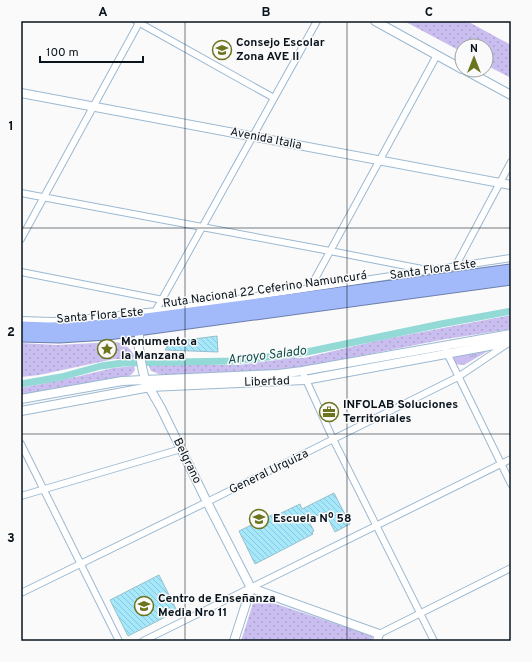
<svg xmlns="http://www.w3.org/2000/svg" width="532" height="662" font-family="Overpass,sans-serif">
<defs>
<pattern id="grass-tufts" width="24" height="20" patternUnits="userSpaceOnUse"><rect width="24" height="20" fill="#c9beef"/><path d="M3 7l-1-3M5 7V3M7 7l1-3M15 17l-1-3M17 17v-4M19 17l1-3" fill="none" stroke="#aba2cc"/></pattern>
<pattern id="park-dots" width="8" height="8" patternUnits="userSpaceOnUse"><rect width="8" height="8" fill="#c9beef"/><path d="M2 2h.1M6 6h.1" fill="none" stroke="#aba2cc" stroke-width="1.8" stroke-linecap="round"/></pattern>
<pattern id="building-back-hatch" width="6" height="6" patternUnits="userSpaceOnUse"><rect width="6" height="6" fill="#a6e8fb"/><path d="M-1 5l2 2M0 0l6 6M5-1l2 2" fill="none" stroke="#8ec6d7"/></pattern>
</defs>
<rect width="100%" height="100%" fill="#fafafa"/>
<path fill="url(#grass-tufts)" d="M488,350V351L464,365L455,364L452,359L454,356Z"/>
<path fill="url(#park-dots)" d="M404,21H467L511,45V78L486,65V46H462V52Z
M511,315V329L446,339L293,369L162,375L151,371L147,362L166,365H239L292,358H304L380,340Z
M114,342C125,343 129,347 135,356L132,359H114L39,375L21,377V343L57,345Z
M134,366L135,370L132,374L127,377L21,395V388L80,376L113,368Z
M255,597L373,636L371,641H241Z"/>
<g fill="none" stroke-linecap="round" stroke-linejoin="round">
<path stroke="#93d9d6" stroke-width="7" d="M21,384L61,377L101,366L123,363L234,361L302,353L441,324L511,311"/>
</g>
<path fill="url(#building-back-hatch)" stroke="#95bfcb" d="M217,336L218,352L165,350L170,342Z
M334,493L350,524L335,532L325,512L308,520L314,531L312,532L313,534L255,564L239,531L276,513L277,515L300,504L302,509Z
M159,575L177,611L128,636L110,600Z"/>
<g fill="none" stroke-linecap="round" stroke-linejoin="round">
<g stroke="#9bb9d2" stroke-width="8">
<path id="street" d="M136,21L274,98
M21,193L330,251L422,269
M21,239L140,21
M455,267L511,162
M21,272L163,300
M310,288L437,55
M155,312L317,21
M21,320L53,321L79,319L157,311L511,258
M446,351L511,484
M302,371L333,439L434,641
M21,444L119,641
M21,496L181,449
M21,593L207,502L458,377L507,344
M379,634L511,568
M143,641L511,459"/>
</g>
<g stroke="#9bb9d2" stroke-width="10">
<path id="secondary" d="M375,21L462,69
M465,70L511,95
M21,93L511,185
M140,330L138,342L142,367L145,380L161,408L207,502L251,588
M21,399L122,381L279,374L302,371L511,334
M21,411L150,387L305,380L511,342
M234,641L251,588L379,634L377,641"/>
</g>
<g stroke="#6c7fad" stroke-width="13">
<path id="highway" d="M21,327L49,328L86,327L511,270
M21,336L59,337L108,334L511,279"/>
</g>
<use href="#street" stroke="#fff" stroke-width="6"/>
<use href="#secondary" stroke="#fff" stroke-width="8"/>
<use href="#highway" stroke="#a2b9fa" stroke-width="11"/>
</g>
<path fill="none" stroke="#09141d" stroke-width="1" stroke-opacity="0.55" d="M185,21V641M347,21V641M21,228H511M21,434H511"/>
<defs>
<g id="school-ring" transform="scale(1)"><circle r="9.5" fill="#fafafa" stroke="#6c741d" stroke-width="1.5"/><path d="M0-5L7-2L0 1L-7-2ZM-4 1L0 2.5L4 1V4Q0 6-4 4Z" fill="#6c741d"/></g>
<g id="sight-ring" transform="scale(1)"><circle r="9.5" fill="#fafafa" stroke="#6c741d" stroke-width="1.5"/><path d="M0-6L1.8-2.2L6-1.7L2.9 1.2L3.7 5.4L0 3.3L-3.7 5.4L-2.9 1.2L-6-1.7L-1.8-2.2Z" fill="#6c741d"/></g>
<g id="office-ring" transform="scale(1)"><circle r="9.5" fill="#fafafa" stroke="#6c741d" stroke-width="1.5"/><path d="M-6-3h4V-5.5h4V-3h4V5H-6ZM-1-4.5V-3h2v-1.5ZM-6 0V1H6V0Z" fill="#6c741d"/></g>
</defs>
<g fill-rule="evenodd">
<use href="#school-ring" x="222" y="50"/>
<use href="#sight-ring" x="107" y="349"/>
<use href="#office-ring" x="329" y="412"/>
<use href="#school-ring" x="259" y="519"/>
<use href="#school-ring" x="144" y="606"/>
</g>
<g text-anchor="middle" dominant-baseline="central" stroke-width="3" stroke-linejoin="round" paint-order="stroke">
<g font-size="12" font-weight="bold" fill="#09141d" stroke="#fafafa" text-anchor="start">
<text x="236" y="43">Consejo Escolar<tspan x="236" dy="14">Zona AVE II</tspan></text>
<text x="121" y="342">Monumento a<tspan x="121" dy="14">la Manzana</tspan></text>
<text x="343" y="405">INFOLAB Soluciones<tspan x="343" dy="14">Territoriales</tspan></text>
<text x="273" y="519">Escuela Nº 58</text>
<text x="158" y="599">Centro de Enseñanza<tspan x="158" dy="14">Media Nro 11</tspan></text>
</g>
<g font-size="12" fill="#09141d" stroke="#fafafa">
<text transform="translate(266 139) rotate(11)">Avenida Italia</text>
<text transform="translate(433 270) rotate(-8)">Santa Flora Este</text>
<text transform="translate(265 290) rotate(-8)">Ruta Nacional 22 Ceferino Namuncurá</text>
<text transform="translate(100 316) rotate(-5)">Santa Flora Este</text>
<text transform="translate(267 382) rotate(-2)">Libertad</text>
<text transform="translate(187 461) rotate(64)">Belgrano</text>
<text transform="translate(269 472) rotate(-26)">General Urquiza</text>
</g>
<g font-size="13" font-style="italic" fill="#0f4e4c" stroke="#fafafa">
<text transform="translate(267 356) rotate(-7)">Arroyo Salado</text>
</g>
</g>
<rect width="532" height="662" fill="none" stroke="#fafafa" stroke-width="44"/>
<g transform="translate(474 58)"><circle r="19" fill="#fafafa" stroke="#9a9ea2"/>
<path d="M0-3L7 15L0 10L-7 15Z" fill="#6c741d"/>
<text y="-6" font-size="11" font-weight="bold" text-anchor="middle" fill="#09141d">N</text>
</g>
<path d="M40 56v6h103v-6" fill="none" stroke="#09141d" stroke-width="2"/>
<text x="46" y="56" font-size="12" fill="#09141d" stroke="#fafafa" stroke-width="3" paint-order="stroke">100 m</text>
<rect x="22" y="22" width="488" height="618" fill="none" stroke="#09141d" stroke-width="1.5"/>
<g font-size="13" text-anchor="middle" font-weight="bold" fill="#09141d">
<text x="103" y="16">A</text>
<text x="266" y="16">B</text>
<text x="429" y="16">C</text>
<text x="11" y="130">1</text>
<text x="11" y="336">2</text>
<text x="11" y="542">3</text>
</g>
</svg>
